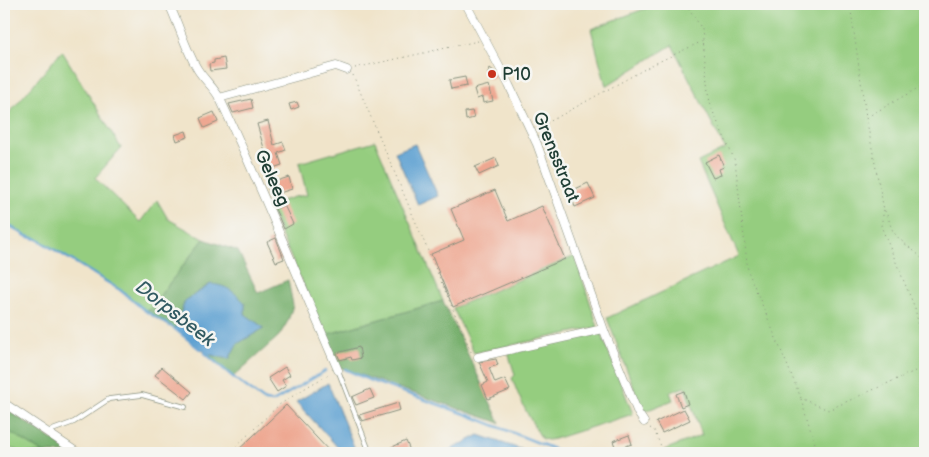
<svg xmlns="http://www.w3.org/2000/svg" width="929" height="457" font-family="'Balsamiq Sans',sans-serif">
<rect width="100%" height="100%" fill="#f6f6f2"/>
<filter id="ink" filterUnits="userSpaceOnUse"><feTurbulence type="fractalNoise" baseFrequency=".02" numOctaves="2"/><feDisplacementMap in="SourceGraphic" scale="10" xChannelSelector="R" yChannelSelector="G"/><feConvolveMatrix kernelMatrix="1 2 1 2 8 2 1 2 1" color-interpolation-filters="sRGB"/></filter>
<filter id="wash" filterUnits="userSpaceOnUse"><feTurbulence type="fractalNoise" baseFrequency=".0096" numOctaves="4" result="noise"/><feDisplacementMap in="SourceGraphic" scale="20" xChannelSelector="R" yChannelSelector="G"/><feGaussianBlur stdDeviation="1.12" result="paint"/><feColorMatrix in="noise" values="0 0 0 0 0 0 0 0 0 0 0 0 0 0 0 0 0 1.4 0 .05"/><feComposite in="paint" operator="in"/></filter>
<g filter="url(#wash)">
<rect width="100%" height="100%" fill="#f0e4ca"/>
<path fill="#95cd7f" stroke="#5a855a" d="M657,4H925V453H665L664,450L702,435L685,387L670,392L673,400L643,412L607,318L739,256L698,162L725,149L672,45L606,86L591,29Z
M62,51L121,148L95,178L140,222L157,200L168,219L204,239L147,312L120,290L37,239L26,236L4,222V119Z
M375,141L443,301L325,335L268,205L294,197L307,195L299,163Z
M575,256L598,327L474,353L453,308Z
M601,333L633,414L554,439L548,440L542,439C529,418 520,401 512,378L515,375L508,352Z
M8,431L44,453H23L22,452L6,447Z"/>
<path fill="#78b06e" stroke="#4c7651" d="M204,239L238,251L258,293L288,280L293,305L288,321L279,336L233,377L207,354L229,359L237,344L264,328L245,314V303L210,284L185,301L175,329L147,312Z
M443,301L500,423L338,367L325,335Z
M4,407L72,453H44L8,431L6,447L4,446Z"/>
<path fill="#5da0d1" stroke="#3e6e82" d="M415,144L438,196L418,205L395,152Z
M211,284C228,286 233,291 245,303V314L264,328L237,344L229,359L207,354L175,329L185,301Z
M328,383L355,449L349,453H343L296,402Z
M479,435L532,453H444Z"/>
<g fill="none" stroke-linecap="round" stroke-linejoin="round">
<path stroke="#5da0d1" stroke-width="2.5" d="M4,222L26,236L37,239L120,290L147,312L175,329L201,350
M205,353L233,377L265,401L273,402L325,371
M345,369L369,380L468,415L564,453"/>
</g>
<g id="blocks">
<path fill="#eea791" d="M224,58L226,69L210,71L209,64L214,63V60Z
M490,68L495,72L496,77L489,80L488,73Z
M465,77L467,86L451,89L449,80Z
M489,85L493,101L483,103L482,97L477,99L474,89Z
M251,99L253,108L233,113L229,104Z
M297,102L299,107L291,110L289,104Z
M472,111L474,118L466,120L465,112Z
M214,112L218,122L204,128L200,118Z
M268,121L274,145L283,142L286,150L278,153L282,165L270,169L257,124Z
M186,131L188,137L177,141L175,135Z
M719,155L724,167L719,169L721,175L713,178L705,162Z
M496,158L499,166L479,175L475,167Z
M289,177L292,189L270,196L267,184Z
M588,183L595,198L575,207L569,192Z
M495,190L508,221L542,206L565,259L453,307L431,254L464,240L451,209Z
M284,205L293,224L284,229L275,209Z
M276,238L284,259L276,262L267,242Z
M359,347L361,358L352,360L351,357L340,360L337,353Z
M496,359L498,365L489,368L495,383L505,379L510,390L488,399L482,385L488,382L479,362Z
M162,367L192,392L186,399L155,375Z
M285,367L290,375L282,380L286,386L277,392L268,378Z
M370,389L374,398L356,405L352,397Z
M684,391L688,404L681,407L676,394Z
M398,403L400,410L362,421L359,415Z
M286,405L331,453H235Z
M684,409L690,420L662,433L656,422Z
M629,435L632,444L616,449L613,441Z
M406,441L411,453H378Z"/>
</g>
</g>
<g filter="url(#ink)">
<use href="#blocks" fill-opacity="0" stroke="#88907f" stroke-width="1"/>
<g fill="none" stroke-linecap="round" stroke-linejoin="round">
<g stroke="#88907f" stroke-width="5.5">
<path id="lane" d="M338,370L370,453
M47,432L74,422L109,399L142,395L185,407"/>
</g>
<g stroke="#88907f" stroke-width="9">
<path id="street" d="M169,4C179,25 186,51 198,70C205,81 216,89 221,101C262,189 299,280 338,370
M466,4L509,85L537,144L605,333L638,413L644,422
M219,98L336,66L347,70
M478,357L603,329
M4,403L78,453"/>
</g>
<path stroke="#88907f" stroke-width="1" stroke-dasharray="1 4" stroke-linecap="butt" d="M686,4L702,29L709,103L735,161L748,271L801,398L828,410L915,371L925,370
M850,4L866,117L884,210C890,217 889,228 896,235C904,245 918,252 925,262
M355,68L478,41
M353,75L472,354
M867,117L925,84
M538,128L654,64L703,41
M884,210L881,226L915,308L922,341L925,348
M801,399L818,453
M650,428L654,430L664,453
M229,453L279,405L310,385L330,374"/>
<use href="#lane" stroke="#fff" stroke-width="4"/>
<use href="#street" stroke="#fff" stroke-width="8"/>
</g>
</g>
<circle fill="#c8321e" stroke="#f6f6f2" stroke-width="2" cx="492" cy="74" r="5"/>
<g text-anchor="middle" dominant-baseline="central" stroke-width="5" stroke-linejoin="round" paint-order="stroke">
<g font-size="18" fill="#1f3d34" stroke="#f6f6f2" text-anchor="start">
<text x="502" y="74">P10</text>
</g>
<g font-size="18" fill="#1f3d34" stroke="#f6f6f2">
<text transform="translate(556 157) rotate(68)">Grensstraat</text>
<text transform="translate(272 178) rotate(66)">Geleeg</text>
</g>
<g font-size="19" font-style="italic" fill="#325b63" stroke="#f6f6f2">
<text transform="translate(175 314) rotate(38)">Dorpsbeek</text>
</g>
</g>
<rect width="929" height="457" fill="none" stroke="#f6f6f2" stroke-width="20"/>
</svg>
